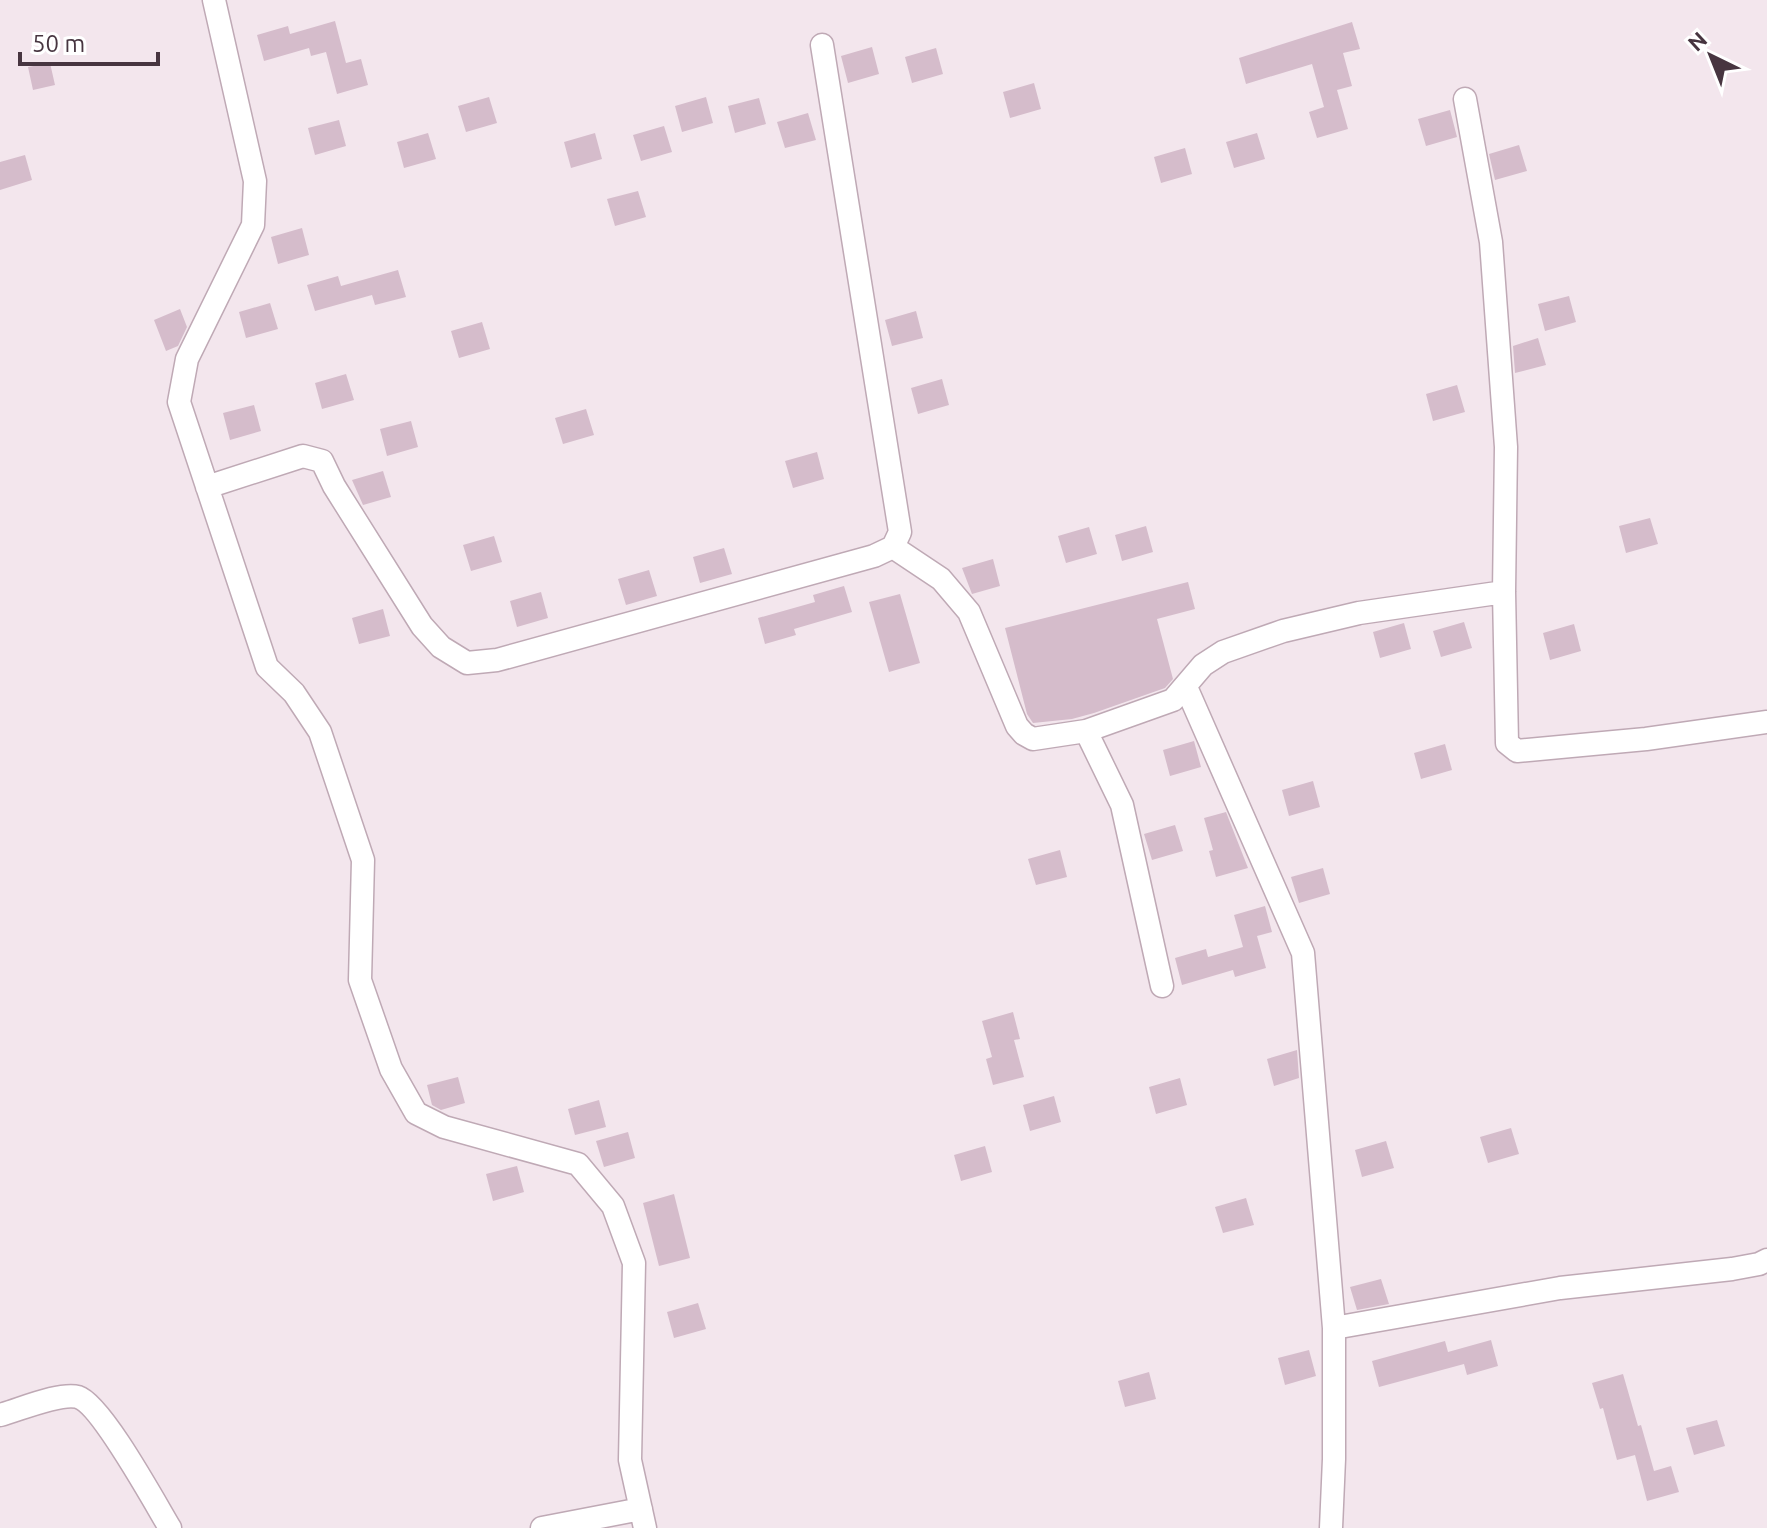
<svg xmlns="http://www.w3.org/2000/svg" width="1767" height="1528" font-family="Ubuntu,sans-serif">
<rect width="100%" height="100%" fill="#f3e6ed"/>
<path fill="#d5bccb" d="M335,21L346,63L361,59L368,85L337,94L326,52L311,56L309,48L264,61L257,35L288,26L290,34Z
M1352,22L1360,49L1343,53L1352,86L1337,90L1348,129L1317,138L1309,112L1324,107L1312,64L1246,84L1239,58Z
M872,47L879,74L848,83L841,56Z
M936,48L943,74L912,83L905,57Z
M50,63L55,85L33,90L28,67Z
M1034,83L1041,109L1010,118L1003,92Z
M489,97L497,123L466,132L458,106Z
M706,97L713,123L682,132L675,106Z
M759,98L766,124L735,133L728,106Z
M1450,110L1457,137L1426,146L1418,119Z
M808,113L816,140L785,148L777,122Z
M339,120L346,146L315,155L308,128Z
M664,126L672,152L641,161L633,135Z
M428,133L436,159L404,168L397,142Z
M595,133L602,159L571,168L564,142Z
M1257,133L1265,159L1234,168L1226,142Z
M1519,145L1527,171L1495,180L1489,154Z
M1185,148L1192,174L1161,183L1154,157Z
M25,155L32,180L0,190V162Z
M638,191L646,217L615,226L607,199Z
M302,228L309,255L278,264L271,237Z
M398,270L406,297L375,305L372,295L315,311L307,285L338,276L341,286Z
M1569,296L1576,322L1545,331L1538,304Z
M270,303L278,329L246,338L239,312Z
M180,309L187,327L178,346L166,351L154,320Z
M916,311L923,338L892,346L885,320Z
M482,322L490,349L459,358L451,331Z
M1538,338L1546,365L1515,373L1513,346Z
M346,374L354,400L322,409L315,383Z
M942,379L949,405L918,414L911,388Z
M1457,385L1465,412L1433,421L1426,394Z
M254,405L261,431L230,440L223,413Z
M586,409L594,435L563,444L555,418Z
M411,421L418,447L387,456L380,429Z
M817,452L824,479L793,488L785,461Z
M383,471L391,497L363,505L352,480Z
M1650,518L1658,544L1626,553L1619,526Z
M1146,526L1153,552L1122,561L1115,535Z
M1089,527L1097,554L1066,563L1058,536Z
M494,536L502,562L471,571L463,545Z
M724,548L732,574L700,583L693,557Z
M993,559L1000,586L972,594L962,568Z
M649,570L657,596L626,605L618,579Z
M1188,582L1195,609L1157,619L1173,679L1165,688L1094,713L1072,719L1033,723L1027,714L1005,628Z
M844,586L852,612L794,629L796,635L765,644L758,618L815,602L813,595Z
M541,592L548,618L517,627L510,601Z
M900,594L920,663L889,672L869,602Z
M383,609L390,636L359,644L352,618Z
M1464,622L1472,648L1441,657L1433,631Z
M1404,623L1411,649L1380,658L1373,632Z
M1574,624L1581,651L1550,660L1543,633Z
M1194,741L1201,767L1170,776L1163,750Z
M1445,744L1452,770L1421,779L1414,753Z
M1313,781L1320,807L1289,816L1282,790Z
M1226,812L1248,868L1216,877L1209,851L1213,850L1204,818Z
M1175,825L1183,851L1152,860L1144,834Z
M1060,850L1067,877L1036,885L1028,859Z
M1323,868L1330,894L1299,903L1291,877Z
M1265,906L1272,932L1257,936L1266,968L1235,977L1233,970L1182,985L1175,958L1206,949L1208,957L1243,947L1234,915Z
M1013,1012L1020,1039L1014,1040L1024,1077L993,1085L986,1059L992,1057L982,1021Z
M1297,1050L1299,1078L1274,1086L1267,1059Z
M458,1077L465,1103L441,1110L432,1105L427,1085Z
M1180,1078L1187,1105L1156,1114L1149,1087Z
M1054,1096L1061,1122L1030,1131L1023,1105Z
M599,1100L606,1127L575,1135L568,1109Z
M1511,1128L1519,1154L1488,1163L1480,1137Z
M628,1132L635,1158L604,1167L596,1141Z
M1386,1141L1394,1168L1362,1177L1355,1150Z
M985,1146L992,1172L961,1181L954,1155Z
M517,1166L524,1192L493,1201L486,1174Z
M674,1194L690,1258L659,1266L643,1203Z
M1246,1198L1254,1225L1223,1233L1215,1207Z
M1381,1279L1389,1304L1357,1310L1350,1287Z
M698,1303L706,1329L674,1338L667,1312Z
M1491,1340L1498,1366L1467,1375L1464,1364L1379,1387L1372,1361L1445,1341L1448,1352Z
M1309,1350L1316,1376L1285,1385L1278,1358Z
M1149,1372L1156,1399L1125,1407L1118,1381Z
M1623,1374L1638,1426L1641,1425L1654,1471L1671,1466L1679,1492L1647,1501L1635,1455L1617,1460L1603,1408L1600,1409L1592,1383Z
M1717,1420L1725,1446L1694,1455L1686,1428Z"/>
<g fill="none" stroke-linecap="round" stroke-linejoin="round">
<g stroke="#bfa9b5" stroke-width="25">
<path id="street" d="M214,0L255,181L253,225L187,359L179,402L267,667L294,693L320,732L363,860L360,980L391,1069L416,1113L444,1127L578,1164L613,1206L634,1263L630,1460L645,1528
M1465,99L1491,242L1506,447L1504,592L1507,743L1517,751L1646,739L1767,722
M207,487L303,456L322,461L334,486L422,626L441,647L467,663L497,660L874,556L893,547L900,532L822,45
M893,547L941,579L969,612L1017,726L1024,734L1033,739L1086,731L1173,700L1203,665L1223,652L1283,631L1359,613L1504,592
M1186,687L1303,953L1334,1328V1459L1331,1528
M1086,731L1122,805L1162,986
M1334,1328L1560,1288L1732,1269L1759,1264L1767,1260
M0,1415C19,1410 60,1392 78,1397C101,1404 155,1503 170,1528
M542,1528L641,1509"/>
</g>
<use href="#street" stroke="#fff" stroke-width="22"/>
</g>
<g transform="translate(1711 56) rotate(317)" stroke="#ffffff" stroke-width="6" paint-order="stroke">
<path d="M0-6L14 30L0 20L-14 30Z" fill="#473540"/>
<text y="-12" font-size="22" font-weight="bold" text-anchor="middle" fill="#473540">N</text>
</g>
<path d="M20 52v12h138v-12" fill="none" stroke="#473540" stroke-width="4"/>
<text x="32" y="52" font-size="24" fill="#473540" stroke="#ffffff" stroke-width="6" paint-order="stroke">50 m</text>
</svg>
